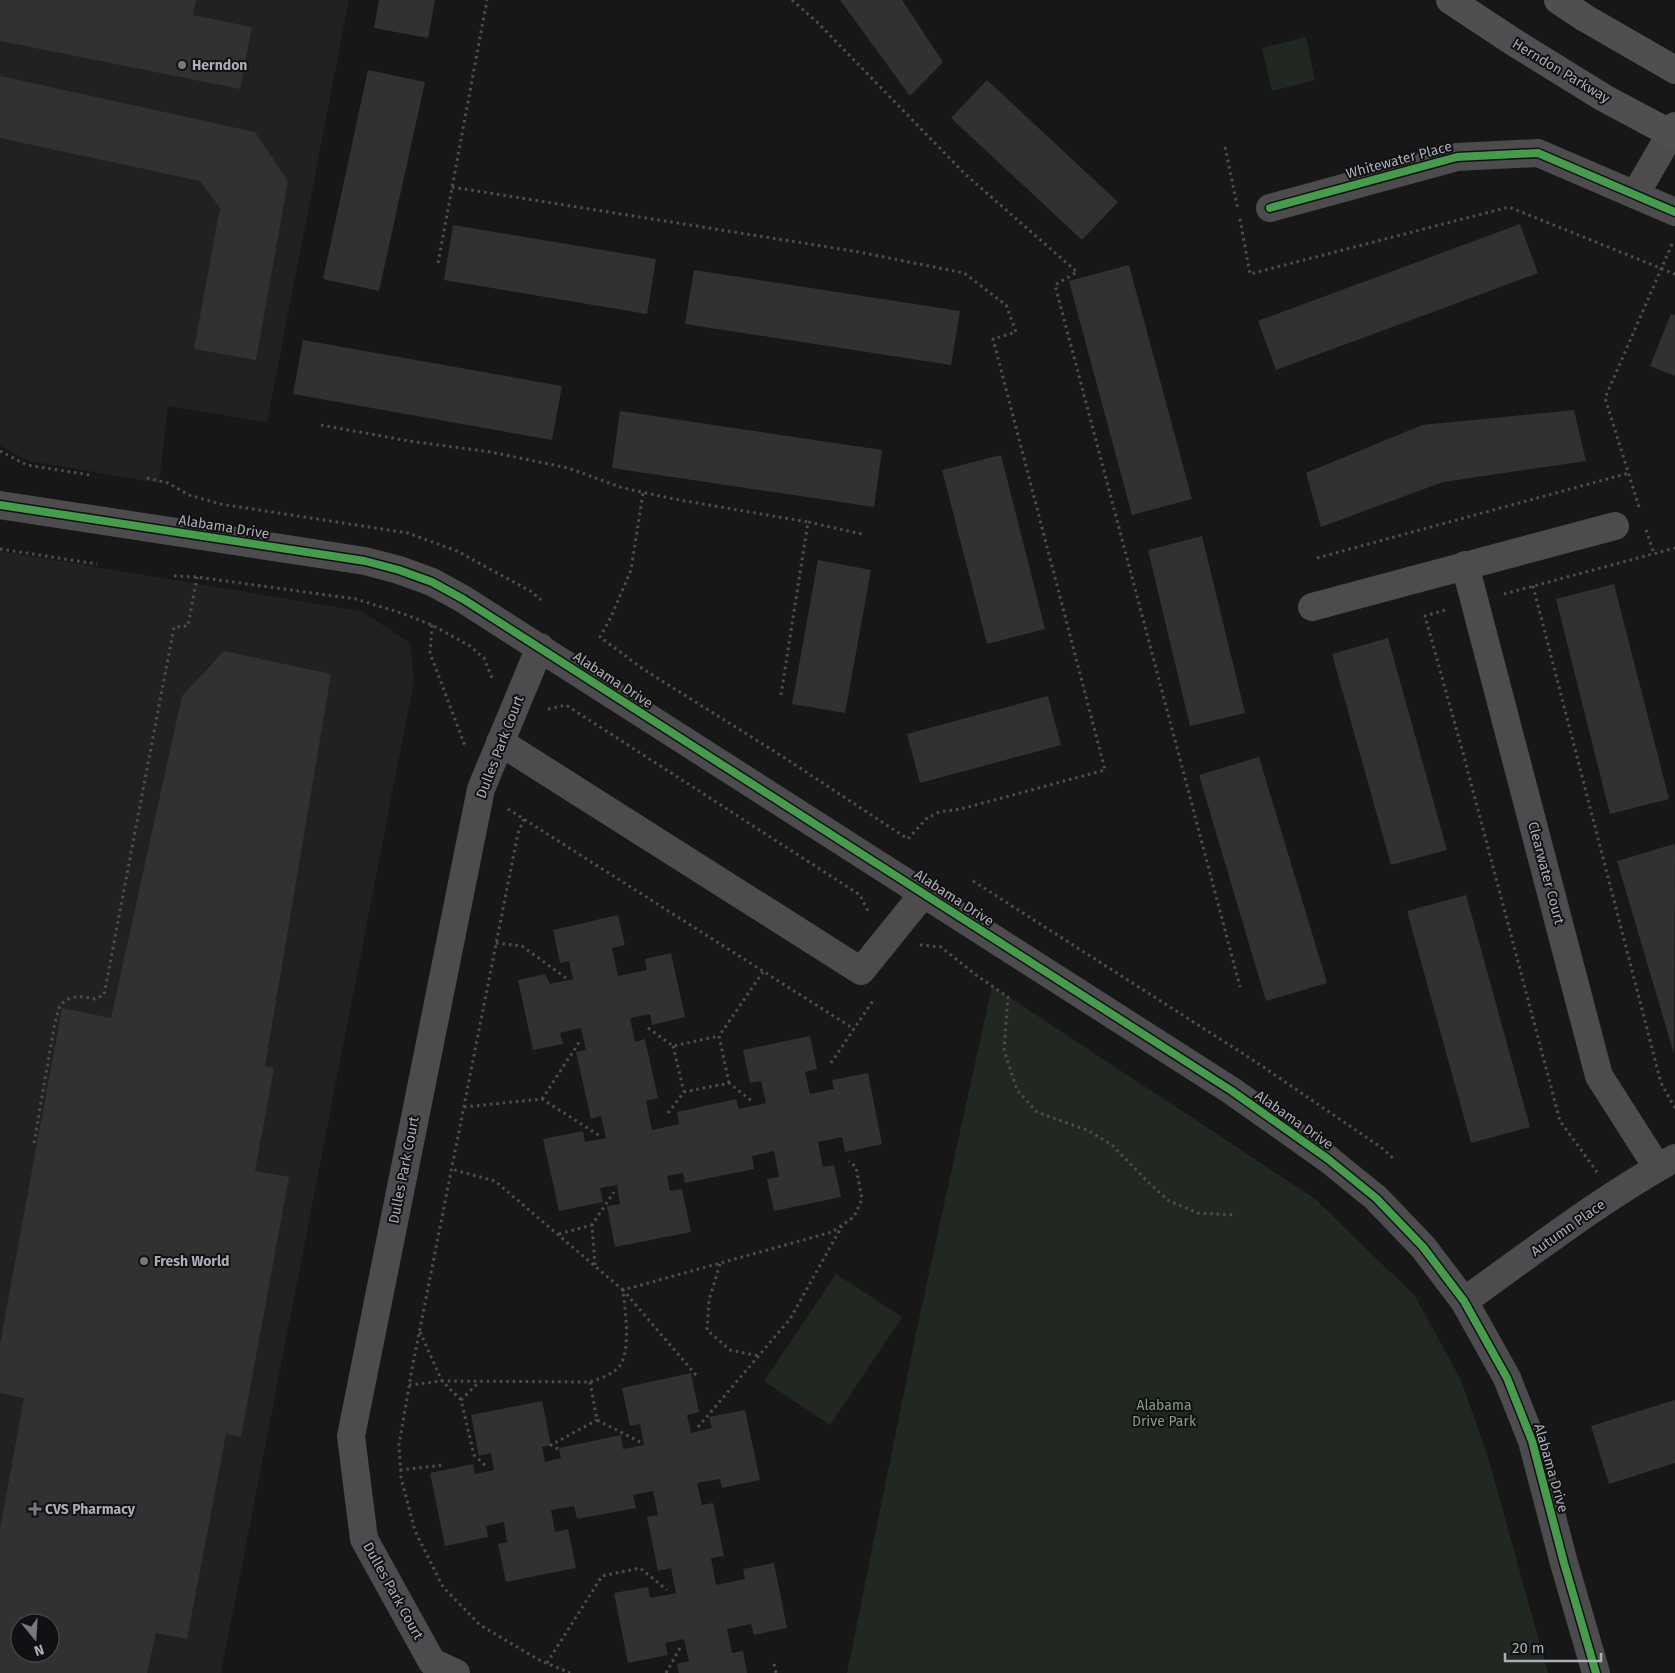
<svg xmlns="http://www.w3.org/2000/svg" width="1675" height="1673" font-family="'Fira Sans',sans-serif">
<rect width="100%" height="100%" fill="#171717"/>
<path fill="#212122" fill-rule="evenodd" d="M0,0H349L267,422L168,406L159,483L29,461L0,446Z
M0,551L361,611L410,643L414,681L221,1673H0ZM20,1623H50V1653H20Z"/>
<path fill="#212721" d="M1306,37L1315,80L1272,91L1262,48Z
M992,986L1314,1198L1415,1296L1461,1380L1488,1457L1548,1673H847L917,1328Z
M836,1274L902,1317L830,1425L764,1381Z"/>
<path fill="#313132" fill-rule="evenodd" d="M0,0H196L193,15L252,27L240,89L0,41Z
M379,0H435L428,38L374,28Z
M840,0H902L943,62L910,96Z
M368,70L425,82L379,291L323,279Z
M0,76L255,132L288,181L256,360L194,349L220,208L200,181L0,138Z
M987,80L1118,202L1082,240L951,118Z
M1520,224L1538,273L1276,370L1258,321Z
M453,225L656,259L647,314L444,280Z
M1129,265L1192,499L1132,515L1069,281Z
M694,270L960,311L951,365L685,324Z
M1671,314L1675,315V376L1650,366Z
M303,340L562,386L552,440L293,394Z
M1574,410L1586,461L1443,482L1321,527L1306,473L1422,425Z
M620,411L882,450L874,507L612,468Z
M1001,455L1045,629L987,644L942,470Z
M1202,536L1245,713L1190,726L1148,550Z
M818,560L871,570L845,713L792,704Z
M1614,584L1669,799L1610,814L1556,599Z
M1388,638L1447,850L1391,865L1332,654Z
M224,651L331,674L265,1066L274,1068L255,1171L289,1177L241,1437L226,1434L187,1639L156,1633L147,1673H0V1529L24,1398L0,1393V1344L62,1008L111,1018L182,696ZM20,1623H50V1653H20Z
M1048,696L1061,745L920,783L907,734Z
M1259,757L1327,983L1266,1001L1199,775Z
M1674,844L1675,847L1674,1054L1617,861Z
M1466,895L1530,1127L1471,1143L1407,911Z
M618,915L625,945L612,948L618,976L647,970L645,959L671,953L685,1017L652,1025L650,1014L630,1018L635,1042L645,1039L658,1098L646,1101L652,1130L679,1124L677,1112L736,1099L739,1109L766,1103L761,1081L750,1083L743,1050L810,1036L817,1069L805,1072L810,1094L834,1089L832,1080L868,1073L882,1144L845,1152L842,1137L818,1142L823,1167L834,1165L841,1197L774,1211L767,1179L779,1177L774,1151L752,1156L754,1169L685,1183L683,1173L667,1176L670,1191L682,1189L691,1232L615,1247L607,1206L620,1204L617,1185L600,1188L603,1202L559,1211L543,1139L583,1131L585,1142L606,1138L601,1116L591,1119L576,1052L586,1050L581,1028L560,1033L563,1044L533,1050L518,980L545,974L550,984L573,979L569,961L560,963L553,930Z
M691,1373L699,1412L687,1415L691,1433L712,1428L709,1417L745,1410L760,1480L722,1488L720,1479L697,1483L702,1505L713,1503L724,1556L711,1558L716,1585L745,1579L743,1569L774,1563L787,1628L754,1635L751,1624L727,1629L732,1653L743,1651L747,1673H679L677,1664L689,1661L684,1639L665,1643L668,1655L628,1663L614,1593L648,1587L650,1598L676,1593L671,1568L658,1571L647,1517L658,1515L653,1491L633,1495L636,1508L577,1519L574,1506L551,1510L555,1532L568,1529L576,1568L506,1582L498,1544L507,1542L504,1522L486,1526L488,1537L445,1546L430,1473L473,1464L475,1474L494,1470L491,1453L479,1456L471,1415L542,1401L551,1445L542,1447L545,1462L561,1458L559,1448L621,1435L623,1449L644,1445L640,1424L630,1426L622,1388Z
M1675,1400V1463L1609,1484L1591,1426Z"/>
<g fill="none" stroke-linecap="round" stroke-linejoin="round">
<path stroke="#4d4e50" stroke-width="3" stroke-dasharray="2.5 4" stroke-linecap="butt" d="M792,0L817,22L965,174L1077,272L1055,285L1240,987
M1225,147L1238,210
M452,187L859,252L964,273L1006,305L1016,332L993,339L1105,770L961,809L939,812L926,819L908,839L777,753L643,669L600,637L611,617L631,570L643,493
M1240,219L1250,274L1509,207L1675,274
M438,263L487,0
M321,425L409,441L491,452L568,468L623,488L674,499L808,522
M0,451L27,465L90,475
M147,478L168,483L189,495L220,504L408,533L457,551L532,592L541,600
M1639,507L1605,398L1672,244
M1646,530L1654,553
M0,549L97,564
M1317,558L1629,473
M174,576L197,577L356,599L404,614L432,625L470,646L484,658L492,678
M1533,586L1661,1083L1675,1108
M1504,594L1675,548
M1445,610L1425,616L1463,753L1560,1121L1597,1172
M432,625L430,653L465,746
M781,695L808,522L862,534
M548,709L566,705L860,895L869,913
M508,809L854,1029
M524,819L518,833L412,1369L399,1445L401,1478L415,1531L443,1587L480,1625L539,1660L570,1673
M973,881L1256,1062L1382,1148L1395,1160
M496,943L522,946L566,978
M920,945L941,947L976,975L1008,997L1004,1050L1017,1090L1037,1112L1089,1131L1112,1145L1148,1182L1169,1201L1198,1213L1235,1215
M648,1028L673,1046L719,1036
M673,1046L684,1092
M831,1063L874,999
M729,1083L719,1036L763,972
M542,1099L580,1041
M464,1107L542,1099L600,1136
M668,1113L684,1092L729,1083L753,1102
M34,1143L55,1022C57,1017 58,1010 60,1006C69,994 83,996 95,999L104,995L174,627L188,626L197,577
M559,1234L592,1225
M720,1264L709,1300L707,1330L730,1350L759,1356
M595,1265L592,1225L614,1192
M420,1332L442,1381L461,1400L474,1455L488,1468
M696,1375L623,1290L832,1232L851,1219L856,1213L862,1199L856,1167L849,1161
M590,1382L597,1420L640,1442
M409,1385L442,1381L590,1382C599,1379 611,1375 618,1368C632,1353 625,1309 623,1290L495,1181L451,1169
M461,1400L479,1382
M698,1427L790,1319L842,1226
M558,1449L551,1445L597,1420
M400,1470L444,1465
M547,1663L602,1576L640,1568L667,1590
M774,1664L776,1673
M666,1673L680,1648"/>
<path stroke="#4c4c4f" stroke-width="28" d="M1635,195L1675,126
M1270,208L1457,157L1538,153L1675,212
M0,505L365,561L399,570L432,582L463,599L1232,1091L1328,1159L1376,1198L1423,1247L1464,1301L1507,1378L1532,1441L1564,1563L1596,1673
M1465,565L1599,1076L1657,1167
M1312,607L1615,526
M500,742L861,971L924,893
M1464,1301C1533,1252 1601,1199 1675,1158
M456,1673L432,1662L364,1539L351,1436L481,789L540,647"/>
<path stroke="#4e4f51" stroke-width="28" d="M1450,0L1512,41L1604,98L1675,136
M1558,0L1585,18L1675,70"/>
<g stroke="#111113" stroke-width="11">
<path id="cycleway" d="M1270,208L1457,157L1538,153L1675,212
M0,505L365,561L399,570L432,582L463,599L1232,1091L1328,1159L1376,1198L1423,1247L1464,1301L1507,1378L1532,1441L1564,1563L1596,1673"/>
</g>
<use href="#cycleway" stroke="#469c4c" stroke-width="8"/>
</g>
<g fill="#77797e" stroke="#111113" stroke-width="2">
<circle cx="182" cy="65" r="5"/>
<circle cx="144" cy="1261" r="5"/>
<path d="M32.5 1501.5h5v5h5v5h-5v5h-5v-5h-5v-5h5z"/>
</g>
<g text-anchor="middle" dominant-baseline="central" stroke-width="4" stroke-linejoin="round" paint-order="stroke">
<g font-size="14" font-weight="bold" fill="#aaaeb6" stroke="#111113" text-anchor="start">
<text x="192" y="65">Herndon</text>
<text x="154" y="1261">Fresh World</text>
<text x="45" y="1509">CVS Pharmacy</text>
</g>
<g font-size="14" fill="#aaaeb6" stroke="#111113">
<text transform="translate(1561 71) rotate(31)">Herndon Parkway</text>
<text transform="translate(1399 160) rotate(-15)">Whitewater Place</text>
<text transform="translate(224 527) rotate(9)">Alabama Drive</text>
<text transform="translate(613 680) rotate(33)">Alabama Drive</text>
<text transform="translate(500 747) rotate(-69)">Dulles Park Court</text>
<text transform="translate(1546 873) rotate(75)">Clearwater Court</text>
<text transform="translate(954 898) rotate(33)">Alabama Drive</text>
<text transform="translate(1294 1120) rotate(35)">Alabama Drive</text>
<text transform="translate(404 1170) rotate(-79)">Dulles Park Court</text>
<text transform="translate(1568 1228) rotate(-35)">Autumn Place</text>
<text transform="translate(1551 1468) rotate(74)">Alabama Drive</text>
<text transform="translate(393 1591) rotate(61)">Dulles Park Court</text>
</g>
<g font-size="14" fill="#839f84" stroke="#111113">
<text x="1164" y="1405">Alabama<tspan x="1164" dy="16">Drive Park</tspan></text>
</g>
</g>
<g transform="translate(35 1638) rotate(162)"><circle r="24" fill="#111113" stroke="#4e5054"/>
<path d="M0-4L9 19L0 12L-9 19Z" fill="#77797e"/>
<text y="-8" font-size="14" font-weight="bold" text-anchor="middle" fill="#aaaeb6">N</text>
</g>
<path d="M1505 1653v8h96v-8" fill="none" stroke="#aaaeb6" stroke-width="2.5"/>
<text x="1512" y="1653" font-size="15" fill="#aaaeb6" stroke="#111113" stroke-width="4" paint-order="stroke">20 m</text>
</svg>
